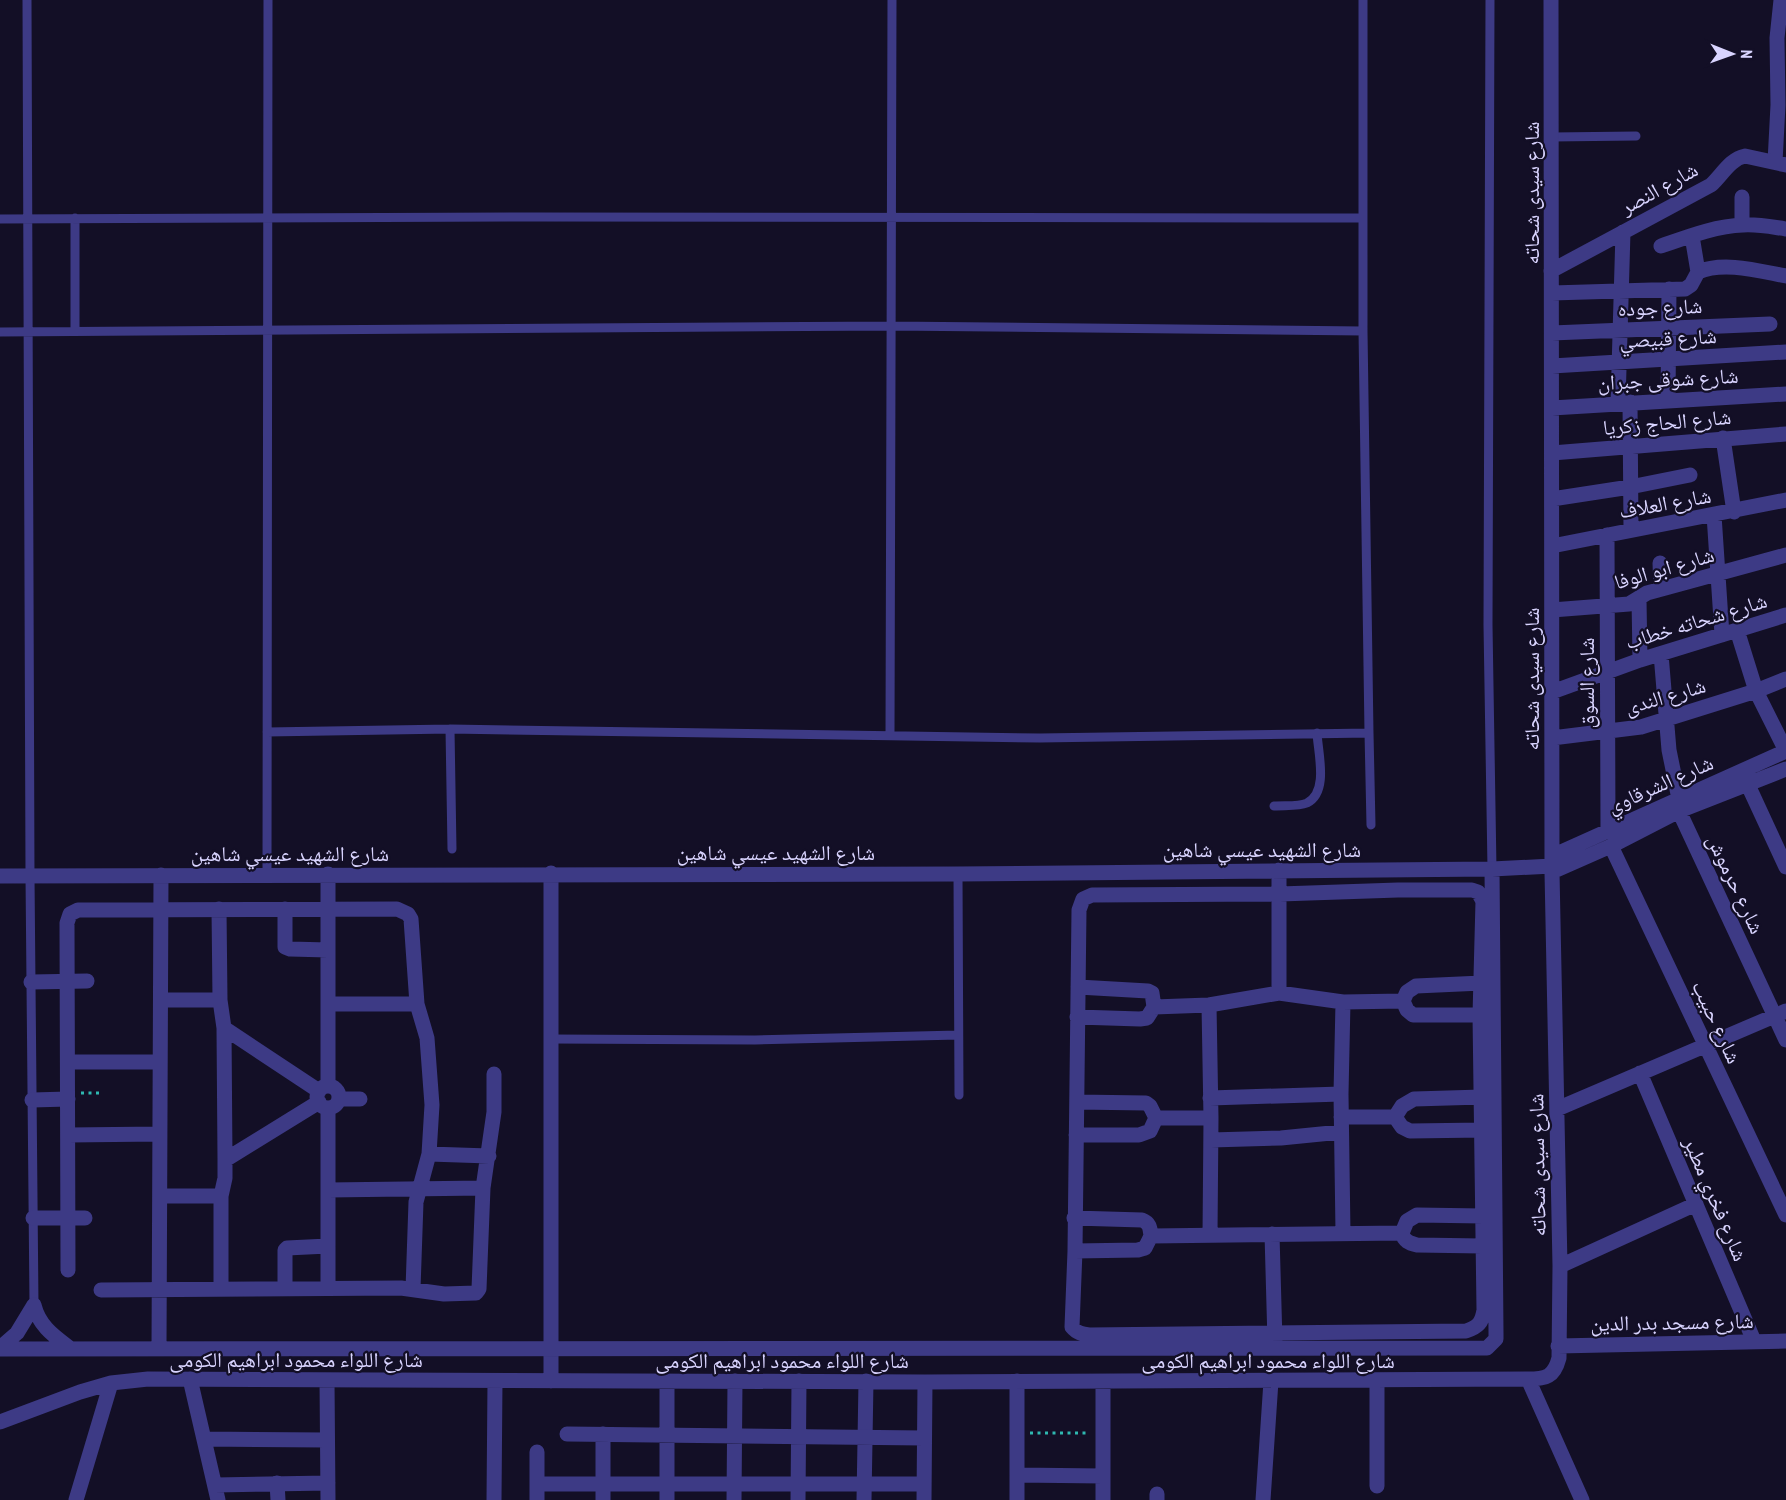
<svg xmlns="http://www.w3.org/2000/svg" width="1786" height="1500" font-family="'PT Sans Narrow','Noto Naskh Arabic',sans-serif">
<rect width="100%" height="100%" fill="#130f26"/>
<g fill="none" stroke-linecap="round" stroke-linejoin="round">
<path stroke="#2fb8b0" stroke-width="3" stroke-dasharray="3 4.5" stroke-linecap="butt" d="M81,1093H100
M1030,1433H1089"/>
<path stroke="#3d3a85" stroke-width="9" d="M27,0L30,876L34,1305
M1490,0L1488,625L1492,869
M1552,137L1636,136
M0,219L538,217L1363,218
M75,331V218
M0,332L892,326L1363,331
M450,729L452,849
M267,732L450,729L1040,738L1369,733L1363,331V0
M1369,733L1371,825
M890,735L892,0
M1274,806C1284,805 1298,807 1307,803C1329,792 1318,753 1317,733
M267,874L268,0
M958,874L959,1095
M551,1039L755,1040L958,1035"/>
<path stroke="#3d3a85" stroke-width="15" d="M1775,162L1778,105L1777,38L1781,0
M1742,197V225
M1692,236L1698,272
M1661,246C1687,237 1715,226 1743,225C1758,224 1772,227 1786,229
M1551,271L1711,185C1722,175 1730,159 1745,156L1786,165
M1552,293L1685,289L1691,285L1698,272C1724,261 1759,271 1786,276
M1552,333L1770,324
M1552,366L1786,352
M1668,400L1669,289
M1630,402L1631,530
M1618,403L1623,232
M1552,408L1786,394
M1723,438L1734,512
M1552,453L1786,434
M1552,499L1630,487L1690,475
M1714,515L1722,635
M1607,535L1608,831
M1552,546L1786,500
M1660,563L1661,589
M1639,599L1640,660
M1552,610L1629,604L1647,593L1786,555
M1737,630L1756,691L1786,751
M1661,654L1669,750L1679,799
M1552,692L1640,660L1786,615
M1552,738L1641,727L1756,691L1786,679
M1748,785L1786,867
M1679,811L1786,1040
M1611,846L1786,1215
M1552,856L1786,751
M1279,870V993L1343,1002L1403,1001
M1552,872L1611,846L1679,811L1786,769
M551,873V1381
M328,874V1086
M0,876L958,874L1492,869L1552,866
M1398,890H1472L1478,892L1483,901L1480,1015L1484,1310C1482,1323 1478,1327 1466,1331L1089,1335C1082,1334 1077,1333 1072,1327L1075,1251L1079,910L1083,899L1092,895L1280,894Z
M219,909L220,1000L224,1028L225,1160V1178L221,1196V1288
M285,909V947L290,949L328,950
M31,982L87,981
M161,1000H220
M1343,1002L1341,1094L1343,1233
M328,1004H417
M1209,1005L1211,1118L1210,1235
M1154,1007L1209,1005L1279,993
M1480,1015H1413L1407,1010L1403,1001L1407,992L1416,986L1482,983
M1077,1017L1140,1019L1147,1018L1154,1007L1152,993L1148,991L1078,987
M224,1028L319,1091
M68,1062H160
M1640,1073L1754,1341
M317 1097a11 11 0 1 1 22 0a11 11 0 1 1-22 0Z
M1482,1097L1414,1099L1402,1106L1395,1117L1402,1127L1410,1131L1483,1130
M1210,1098L1341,1094
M339,1099H360
M32,1100L68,1099
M1557,1109L1786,1011
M1341,1117H1395
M1156,1118H1211
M68,1135L160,1134
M1076,1135H1139L1150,1131L1156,1118L1150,1106L1146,1103L1077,1102
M1211,1140L1281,1138L1341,1132
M429,1154L489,1156
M225,1160L319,1102
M328,1190L483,1188
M160,1196H221
M33,1218H85
M1074,1218L1142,1220C1150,1223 1150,1228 1151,1236
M1402,1233L1407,1221L1417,1215L1483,1216
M1272,1234L1275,1342
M1075,1251L1138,1250L1145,1248L1151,1236L1402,1233C1404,1241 1409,1243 1417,1245L1482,1246
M1560,1266L1696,1204
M68,1270L67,923L70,914L78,910L397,909L408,914L411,919L417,1004L427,1038L432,1105L429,1154L416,1202L413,1289
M285,1288V1250L287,1248L328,1246
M328,1288V1108
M101,1290L401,1288L444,1294L476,1293L479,1289L483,1188L494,1112V1074
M34,1305C39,1326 54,1336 71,1349
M1558,1346L1786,1341
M0,1348L17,1333L34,1305
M0,1349L1487,1348L1496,1339V1333L1492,869
M159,1349L161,875
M190,1379L218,1500
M1528,1379L1582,1500
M327,1380L328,1500
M0,1422L80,1392L111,1383L148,1379L925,1382L1528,1379C1546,1379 1554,1377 1559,1358L1560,1266L1552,872L1551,0
M567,1434L924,1438
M204,1439L327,1440
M1017,1475L1103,1476
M277,1483L278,1500
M537,1484H924
M215,1485L328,1483
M1377,1486V1381
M76,1500L111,1383
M494,1500L495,1381
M537,1500V1452
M603,1500V1434
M667,1500V1381
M734,1500L735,1381
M798,1500L799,1381
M864,1500L866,1381
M924,1500L925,1382
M1017,1500V1381
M1103,1500V1382
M1157,1500V1494
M1263,1500L1271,1381"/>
</g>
<g text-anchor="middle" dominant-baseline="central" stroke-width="4.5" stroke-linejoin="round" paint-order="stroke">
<g font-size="21" fill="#d9d4ff" stroke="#130f26">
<text transform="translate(1659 188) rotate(-29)">شارع النصر</text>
<text transform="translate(1531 193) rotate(-90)">شارع سيدى شحاته</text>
<text transform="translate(1660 307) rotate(-2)">شارع جوده</text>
<text transform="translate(1668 338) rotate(-3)">شارع قبيصي</text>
<text transform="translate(1668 379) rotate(-3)">شارع شوقى جبران</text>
<text transform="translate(1667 422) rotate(-5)">شارع الحاج زكريا</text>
<text transform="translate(1665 503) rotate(-10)">شارع العلاف</text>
<text transform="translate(1664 568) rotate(-16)">شارع ابو الوفا</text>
<text transform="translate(1696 621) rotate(-17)">شارع شحاته خطاب</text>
<text transform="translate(1531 679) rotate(-90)">شارع سيدى شحاته</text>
<text transform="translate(1586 683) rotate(-90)">شارع السوق</text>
<text transform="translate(1665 696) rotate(-16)">شارع الندى</text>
<text transform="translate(1660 784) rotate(-24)">شارع الشرقاوي</text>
<text x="1262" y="849">شارع الشهيد عيسي شاهين</text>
<text x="776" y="852">شارع الشهيد عيسي شاهين</text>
<text x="290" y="853">شارع الشهيد عيسي شاهين</text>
<text transform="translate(1736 884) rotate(65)">شارع حرموش</text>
<text transform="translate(1717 1022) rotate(65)">شارع حبيب</text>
<text transform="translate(1537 1165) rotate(-91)">شارع سيدى شحاته</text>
<text transform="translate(1716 1199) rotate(67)">شارع فخري مطير</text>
<text transform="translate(1672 1322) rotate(-1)">شارع مسجد بدر الدين</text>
<text x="296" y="1359">شارع اللواء محمود ابراهيم الكومى</text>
<text x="782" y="1360">شارع اللواء محمود ابراهيم الكومى</text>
<text x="1268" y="1360">شارع اللواء محمود ابراهيم الكومى</text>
</g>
</g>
<g transform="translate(1732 54) rotate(91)" stroke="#130f26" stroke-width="4.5" paint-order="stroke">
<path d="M0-4.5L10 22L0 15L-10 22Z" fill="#d9d4ff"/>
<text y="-9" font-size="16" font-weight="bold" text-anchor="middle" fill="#d9d4ff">N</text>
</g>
</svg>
